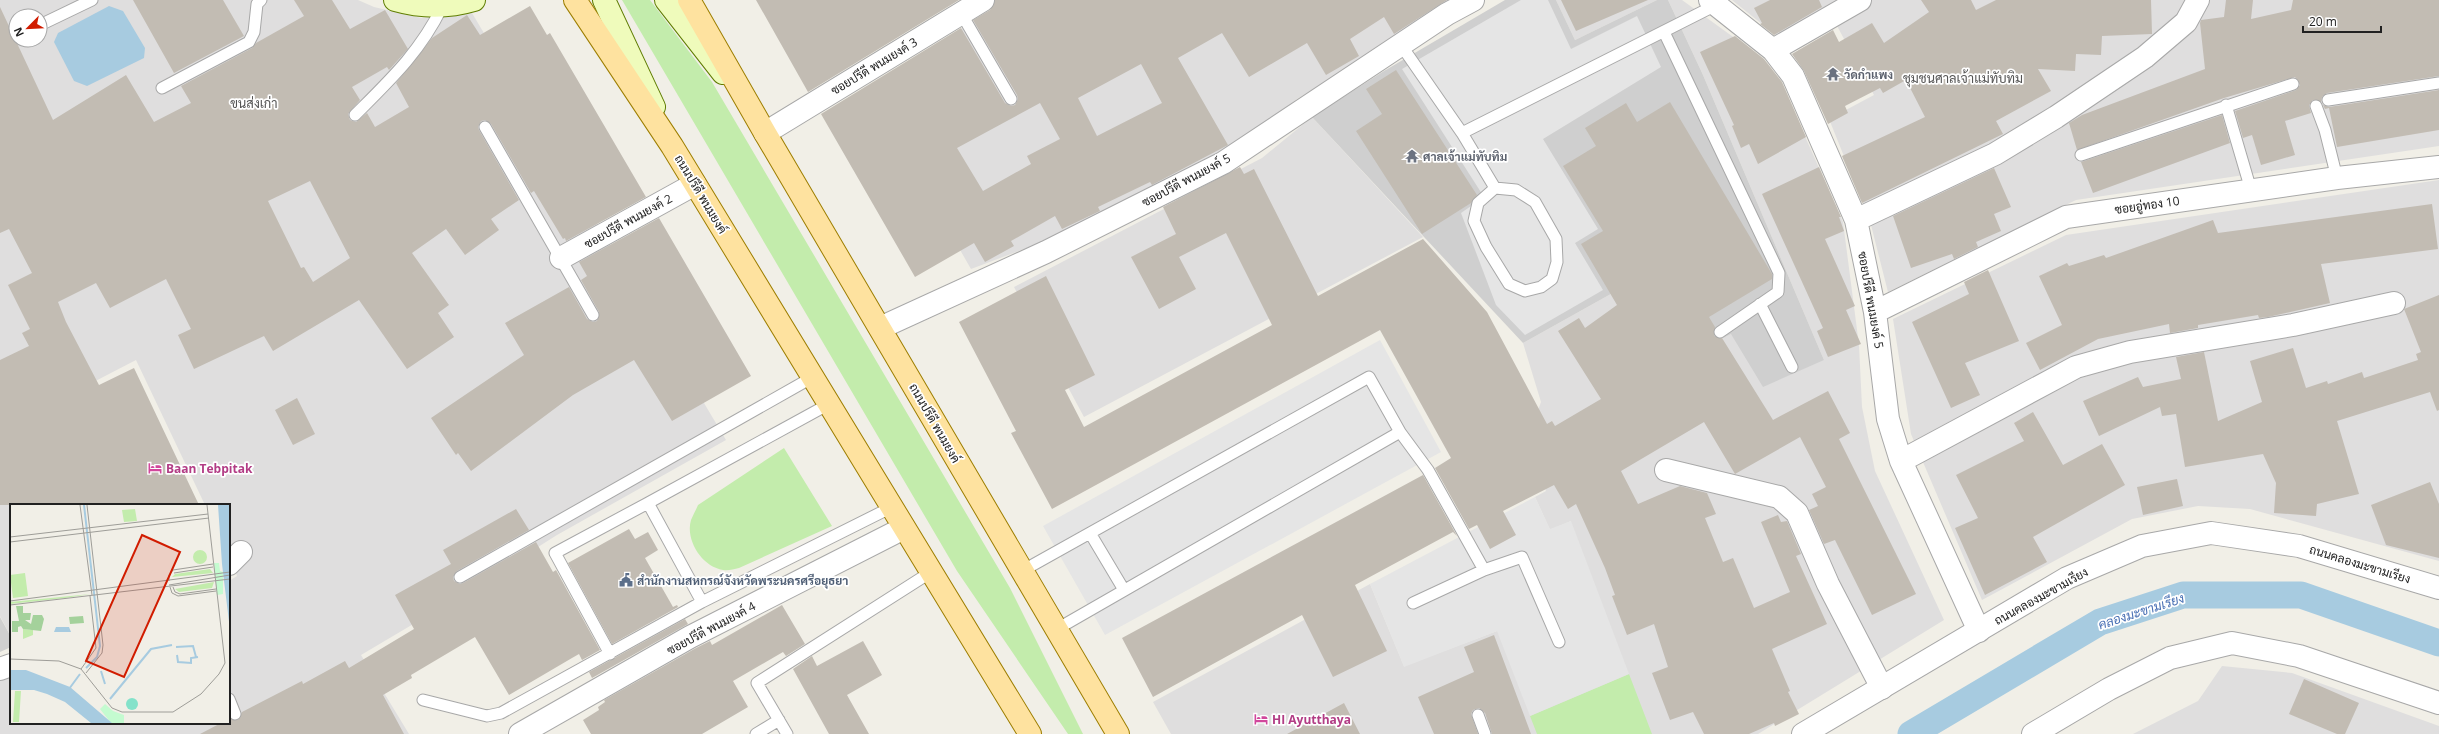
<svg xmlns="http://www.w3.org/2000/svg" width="2439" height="734" font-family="'Open Sans',Sarabun,sans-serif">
<rect width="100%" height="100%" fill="#f1efe7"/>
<path fill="#dfdede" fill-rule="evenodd" d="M0,0H358L374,7L421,18L472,13L726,440L557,535L464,594L361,655L409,734H0V679L11,675V723H229V581L237,576L229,555V505H205L136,360L53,403L11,505V637L0,616ZM16,16H40V40H16Z
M1006,0H1459L1297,99L1233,149L1040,243L971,269L868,89Z
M1556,0H1657L1575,40Z
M1668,0H1682L1754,52L1780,80L1843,222L1859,345L1862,407L1875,471L1944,620L1758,734H1171L1153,702L1370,584L1404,666L1497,631L1571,521L1550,530L1535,497L1546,491L1529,436L1541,402L1523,343L1618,290L1670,366L1731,334L1824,360L1703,75Z
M1732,0H2439V146L2076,200L1888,292L1870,221L1829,119L1874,95L1828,9L1778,37Z
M1312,117L1423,237L1084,417L1014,287L1262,158Z
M2439,180V561L2250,509L2198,506L2132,519L1982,600L1911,434L1893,319L2066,235Z
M2222,666L2292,673L2439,726V734H2133L2198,701Z"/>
<path fill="#cfcfcf" d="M1505,0H1556L1575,40L1657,0H1668L1703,75L1824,360L1763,387L1731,334L1670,366L1618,290L1523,343L1312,117L1384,71Z
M0,617L11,637V647L0,652Z"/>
<path fill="#c3ecac" d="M622,0H650L712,82L1010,588L1083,734H1068L957,571Z
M784,448L832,526L739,568C734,569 728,571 723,570C702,567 685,540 691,520C693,515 696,510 698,505Z
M1629,674L1652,734H1537L1530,716Z"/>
<path fill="#e5e5e5" d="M1521,0H1548L1571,49L1637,16L1661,67L1543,139L1598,229L1575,243L1603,290L1525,335L1496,305L1461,213L1484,197L1402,69Z
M1380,340L1441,452L1105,635L1043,526Z
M1535,497L1550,529L1571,521L1629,674L1530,716L1497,631L1404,667L1370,584Z"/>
<path fill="#a7cbe0" d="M109,6L123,11L145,48L144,58L87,86L74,81L54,42L58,33Z"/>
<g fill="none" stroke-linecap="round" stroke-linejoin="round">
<path stroke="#a7cbe0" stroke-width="27" d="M1911,734L2100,622L2183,595H2301L2439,643"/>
</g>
<path fill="#c2bcb3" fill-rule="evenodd" d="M133,0H223L244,36L174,73Z
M294,0H332L350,29L385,10L408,49L389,70L387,67L352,87L360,100L348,114L350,120L356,122L367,113L375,127L409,107L396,83L432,38L467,15L480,35L530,6L547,35L550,33L646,197L566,241L565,238L563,239L534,191L531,193L491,124L485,120L481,121L478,127L479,130L519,200L491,219L499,230L465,255L446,229L412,253L449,305L438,313L454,337L407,369L359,300L273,351L264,336L194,369L178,335L191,329L166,279L110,308L96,283L58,302L66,322L99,385L134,368L199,505H0V360L29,346L22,333L30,329L8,285L32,273L9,229L0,233V7L53,120L126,75L154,122L191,103L181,86L252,48L256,43L304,16ZM310,181L350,258L313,282L304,267L301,268L268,201Z
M756,0H959L808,92Z
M995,0H1447L1394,34L1384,17L1350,39L1359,56L1326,75L1307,43L1249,77L1222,33L1178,58L1228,145L1152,185L1150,182L1098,207L1100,211L1062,229L1055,216L1011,241L1014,246L985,262L974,243L915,277L821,114L961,28L1005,103L1011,106L1015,105L1018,99L1017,95L973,20L990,10ZM1141,64L1162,103L1097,136L1078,98ZM1040,103L1060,139L1027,156L1031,164L983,191L957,148Z
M1561,0H1648L1576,31Z
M1770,0H1819L1822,7L1774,35L1760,24L1762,23L1754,8Z
M1921,0H1971L1976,10L1996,0H2151L2152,34L2102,36L2101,55L2076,54L2075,71L2038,69L2051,91L1996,121L2003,134L1862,203L1842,156L1925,117L1906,80L1883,93L1880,88L1845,106L1848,113L1828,124L1804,71L1792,54L1833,30L1839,42L1872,23L1884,43L1929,12Z
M2226,0H2253L2251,19L2291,10L2293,0H2439V76L2327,93L2322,97L2321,102L2313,100L2309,105L2311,113L2285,121L2295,155L2261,165L2252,135L2243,138L2235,111L2296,90L2300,85L2295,77L2224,98L2077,150L2069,123L2082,115L2205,69L2200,23L2201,20L2224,17Z
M1735,36L1764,59L1782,82L1806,137L1758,164L1749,144L1741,148L1732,126L1734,125L1700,52Z
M1396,70L1477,195L1471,203L1422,234L1356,131L1382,114L1366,89Z
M2439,90V130L2337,147L2329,108L2325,109L2323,105L2329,107Z
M1670,102L1772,274V279L1709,317L1715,327L1714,336L1722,338L1773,420L1828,391L1850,433L1839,439L1916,594L1872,615L1835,540L1824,544L1809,510L1818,506L1812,494L1826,487L1800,437L1735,474L1704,422L1621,471L1638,504L1680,486L1707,493L1716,514L1705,518L1723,562L1733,558L1754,608L1790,592L1761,522L1778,515L1781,522L1787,521L1801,554L1796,556L1827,624L1772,649L1790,691L1788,692L1799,714L1775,726L1774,723L1749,734H1704L1693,712L1670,720L1652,673L1668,667L1654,624L1627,635L1612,596L1615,595L1605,568L1576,504L1568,509L1554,485L1503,511L1516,535L1490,549L1477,525L1469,529L1435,468L1451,458L1380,330L1052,509L1011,433L1016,431L959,322L1046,276L1095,375L1065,390L1084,427L1272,325L1226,233L1179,257L1196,289L1159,309L1131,257L1176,234L1163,207L1240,167L1244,174L1254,169L1318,296L1423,239L1487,312L1547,424L1552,421L1555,426L1601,399L1558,331L1579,318L1585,328L1617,305L1581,244L1603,231L1563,166L1596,146L1585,128L1626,103L1637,122Z
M2222,115L2230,143L2093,193L2081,162Z
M1819,167L1841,217H1839L1844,231L1825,239L1855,306L1846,310L1861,344L1828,357L1817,331L1823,328L1762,194Z
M1994,168L2011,207L1994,214L2001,231L1976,242L1978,247L1954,259L1952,254L1911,268L1893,216Z
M2432,204L2438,249L2321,264L2330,303L2268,317L2259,318L2258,315L2198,325V328L2170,333L2169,324L2098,339L2040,370L2026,343L2062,325L2039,276L2067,263L2069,266L2104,255L2106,258L2213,220L2218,233Z
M659,218L751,376L672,421L634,360L573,395L471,471L458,453L456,455L431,418L524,355L505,323L569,287L587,319L593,322L597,321L599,312L581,280L587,276L579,262Z
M1988,270L2019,341L1965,363L1980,395L1951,408L1912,322L1969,294L1964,282Z
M2439,295V410L2437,411L2430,392L2337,421L2359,494L2317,504L2316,516L2274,513L2276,483L2263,454L2185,467L2176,414L2162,416L2160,407L2099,436L2083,401L2138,377L2143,387L2181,379L2176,357L2204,352L2218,421L2262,402L2250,361L2293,348L2306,388L2327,381L2328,384L2362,372L2364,378L2418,360L2416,354L2421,352L2404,309Z
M297,398L315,434L293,445L275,410Z
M2033,412L2063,465L2102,444L2125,485L2033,537L2047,562L1985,595L1955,528L1978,518L1956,475L2024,441L2014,423Z
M1423,475L1457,536L1453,532L1355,585L1387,651L1333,677L1302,615L1153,697L1122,638Z
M2177,479L2183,506L2143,515L2137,487Z
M2430,482L2439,504V558L2386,545L2371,505Z
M516,509L529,530L457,571L453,577L454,581L460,584L463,583L536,542L553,572L556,570L600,650L582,660L579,654L572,658L509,695L475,637L411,675L412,678L383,695L404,734H200L221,723H229L230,718L238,720L242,712L302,681L303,684L345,661L349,668L414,629L395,595L451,564L443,550Z
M629,529L635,539L648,532L658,550L645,558L673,607L677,605L678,607L612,644L568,563Z
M782,605L805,644L786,656L783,652L733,681L748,707L702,734H591L583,720L599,710L598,707L605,702L604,700L696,648L710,641L712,645Z
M685,619L688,624L592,678L589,672Z
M1494,635L1531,734H1492L1485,713L1479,708L1473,710L1471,714L1478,734H1434L1418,697L1474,672L1464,647Z
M863,641L882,675L847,695L869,734H829L793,669L812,656L817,666Z
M2304,679L2359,703L2345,734H2337L2289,714Z
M1344,703L1360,734H1287Z"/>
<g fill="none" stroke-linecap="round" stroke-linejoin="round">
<g stroke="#a8a8a8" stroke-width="13">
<path id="service" d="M961,13L1011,99
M40,25L92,0
M1664,32L1779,273L1778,292L1720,332
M1401,45L1462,133L1716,5
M162,88L249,42L254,32L257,4L261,0
M2328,100L2439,83
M2226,105L2251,190
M2316,106L2325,130L2337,178
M355,115C390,80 420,52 442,7
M485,127L593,315
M1462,133L1495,188L1478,203L1474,221L1486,247L1509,284L1525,291L1541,287L1552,279L1557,262L1556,239L1535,202L1516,190L1495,188
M2081,155L2293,84
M1760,304L1792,367
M829,404L648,503L702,602L892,507
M1400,432L1428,470L1484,570
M1090,533L1124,590
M1022,571L1369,377L1400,432L1057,629
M460,577L813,377
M1413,603L1484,570L1522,557L1559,642
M610,654L555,553L648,503
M229,699L235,714
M423,700L487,716L501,713L702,602
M1478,715L1485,734
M756,734L779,720
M787,734L757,683L931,572"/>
</g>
<g stroke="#a8a8a8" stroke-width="24">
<path id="minor" d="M1710,0L1773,50L1793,76L1856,220L1875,312L1888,419L1901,461L1979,631
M1773,50L1860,0
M765,133L983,0
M1856,220L1995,154L2056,117L2145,57L2186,22L2198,0
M561,258L695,184
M1875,312L2066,217L2337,178L2439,167
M880,328L1046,252L1223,163L1447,14L1473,0
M1901,461L2076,367L2130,352L2293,325L2394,303
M1666,470L1779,497L1797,513L1828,584L1882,688
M229,564L241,552
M0,669L11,665
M520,734L690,637L904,528"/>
</g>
<g stroke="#a8a8a8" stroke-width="24">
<path id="tertiary" d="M1803,734L2067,578L2142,546L2211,533L2299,546L2439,588
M2033,734L2109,689L2170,658L2232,643L2299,656L2439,703"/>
</g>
<g stroke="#5f7d02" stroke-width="24">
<path id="secondary" d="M395,0C423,8 447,8 474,0
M604,0L654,107
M666,0L723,73"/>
</g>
<g stroke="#9d7e00" stroke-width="24">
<path id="primary" d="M575,0L672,146L1030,734
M689,0L765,133L1118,734"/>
</g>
<use href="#service" stroke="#fff" stroke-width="11"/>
<use href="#minor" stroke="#fff" stroke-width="22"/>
<use href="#tertiary" stroke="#fff" stroke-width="22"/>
<use href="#secondary" stroke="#effbbb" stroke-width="22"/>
<use href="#primary" stroke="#fee29f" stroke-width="22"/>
</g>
<defs>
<g id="temple-bare" transform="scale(1.08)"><path d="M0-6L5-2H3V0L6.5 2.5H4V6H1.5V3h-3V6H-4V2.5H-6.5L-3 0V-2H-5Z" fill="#6b7280" stroke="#fff" stroke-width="2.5" paint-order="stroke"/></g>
<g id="hotel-bare" transform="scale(1.08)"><path d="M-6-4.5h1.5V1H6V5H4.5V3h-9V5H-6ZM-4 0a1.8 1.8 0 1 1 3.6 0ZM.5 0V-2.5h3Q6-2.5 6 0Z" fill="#d1479c" stroke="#fff" stroke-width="2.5" paint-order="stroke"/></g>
<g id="civic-bare" transform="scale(1.08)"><path d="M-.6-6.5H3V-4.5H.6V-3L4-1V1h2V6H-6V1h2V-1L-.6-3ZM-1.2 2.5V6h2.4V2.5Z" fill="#5c6f8a" stroke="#fff" stroke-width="2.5" paint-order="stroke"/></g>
</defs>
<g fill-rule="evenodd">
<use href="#temple-bare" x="1833" y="74"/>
<use href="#temple-bare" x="1412" y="156"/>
<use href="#hotel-bare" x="155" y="468"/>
<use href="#civic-bare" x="626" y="580"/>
<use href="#hotel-bare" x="1261" y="719"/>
</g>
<g text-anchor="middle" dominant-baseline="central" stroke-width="3.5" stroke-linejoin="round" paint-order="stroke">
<g font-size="12" fill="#212121" stroke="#fff">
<text transform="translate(874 66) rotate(-31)">ซอยปรีดี พนมยงค์ 3</text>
<text transform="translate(1186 180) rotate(-28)">ซอยปรีดี พนมยงค์ 5</text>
<text transform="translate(701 194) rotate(59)">ถนนปรีดี พนมยงค์</text>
<text transform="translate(2147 205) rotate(-8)">ซอยอู่ทอง 10</text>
<text transform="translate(628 221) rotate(-29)">ซอยปรีดี พนมยงค์ 2</text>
<text transform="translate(1871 300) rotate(80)">ซอยปรีดี พนมยงค์ 5</text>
<text transform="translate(935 423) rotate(60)">ถนนปรีดี พนมยงค์</text>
<text transform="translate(2360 564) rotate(17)">ถนนคลองมะขามเรียง</text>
<text transform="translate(2041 596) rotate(-29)">ถนนคลองมะขามเรียง</text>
<text transform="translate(711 628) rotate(-28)">ซอยปรีดี พนมยงค์ 4</text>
</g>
<g font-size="12" font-weight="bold" fill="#5b616d" stroke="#fff" text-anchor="start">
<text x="1844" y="74">วัดกำแพง</text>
<text x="1423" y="156">ศาลเจ้าแม่ทับทิม</text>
</g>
<g font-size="12" font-weight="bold" fill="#b23c85" stroke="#fff" text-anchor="start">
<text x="166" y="468">Baan Tebpitak</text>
<text x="1272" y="719">HI Ayutthaya</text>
</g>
<g font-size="12" font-weight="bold" fill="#4e5e75" stroke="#fff" text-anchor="start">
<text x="637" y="580">สํานักงานสหกรณ์จังหวัดพระนครศรีอยุธยา</text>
</g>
<g font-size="13" fill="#545454" stroke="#fff">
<text x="1963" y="78">ชุมชนศาลเจ้าแม่ทับทิม</text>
<text x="254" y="103">ขนส่งเก่า</text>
</g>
<g font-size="13" font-style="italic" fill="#4970b4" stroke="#fff">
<text transform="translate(2141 611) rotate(-18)">คลองมะขามเรียง</text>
</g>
</g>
<g transform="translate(10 504)">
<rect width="220" height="220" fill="#f1efe7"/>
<path d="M125,5L127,17L114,18L112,6ZM183 53a7 7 0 1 1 14 0a7 7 0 1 1-14 0ZM200,65L203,69L162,73L165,70ZM15,69L18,92L3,94L0,71ZM204,78L202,84L169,88L165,85ZM81,90L55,94L0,100V98ZM13,125L23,126V131L13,135ZM5,187H11L9,218H3Z" fill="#c3ecac"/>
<path d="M6,102H13V109H21L20,116H15L21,120L23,111H32L34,115L31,127L13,125L11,122L8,123V128H2V117H9ZM73,112L74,119L60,120L59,113Z" fill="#a4d19b"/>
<path d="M204,59H209L210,67L213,68V90L207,91ZM95,200L103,207L114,211V219H101L90,205Z" fill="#c4fbd0"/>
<path d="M116 200a6 6 0 1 1 12 0a6 6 0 1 1-12 0Z" fill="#84e2ca"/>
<path d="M208,1H220V126L212,60ZM46,123H59L61,128H44ZM0,166H16L60,183L102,219H81L55,198L37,190L24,186H0Z" fill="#a7cbe0"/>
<path fill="none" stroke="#a7cbe0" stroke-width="2" d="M74,1L90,142L87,153L76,164M166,143L183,142L186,153M167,151L168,158L181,159V154L188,153M91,167L95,180M59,185L70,170M100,195L141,145L162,141"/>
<path fill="none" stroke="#9e9d98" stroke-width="1" d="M70,1L82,91M0,33L198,10M0,38L199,14M164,69L203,63M159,77V71L163,66L203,60M159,81L220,71M160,83L162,89L168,92L206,87M163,83L165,88L170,90L206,85M0,97L220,68M0,101L220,75M0,155L49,157L71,165L102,204L112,208H163L191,190L209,170L215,159L197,1M71,165L86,144L80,92M76,169L92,149L93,141L77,1"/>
<path fill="#d11c00" fill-opacity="0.15" stroke="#d11c00" stroke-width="2" d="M132,31L170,48L114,173L76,157Z"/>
<rect width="220" height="220" fill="none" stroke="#212121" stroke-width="2"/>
</g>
<g transform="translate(28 28) rotate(246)"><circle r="19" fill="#ffffff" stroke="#a6a6a6"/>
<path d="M0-3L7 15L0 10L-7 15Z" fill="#d11c00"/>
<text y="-6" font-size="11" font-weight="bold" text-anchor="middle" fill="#212121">N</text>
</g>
<path d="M2303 26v6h78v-6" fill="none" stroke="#212121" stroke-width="2"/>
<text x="2309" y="26" font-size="12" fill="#212121" stroke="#ffffff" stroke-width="3" paint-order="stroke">20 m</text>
</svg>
